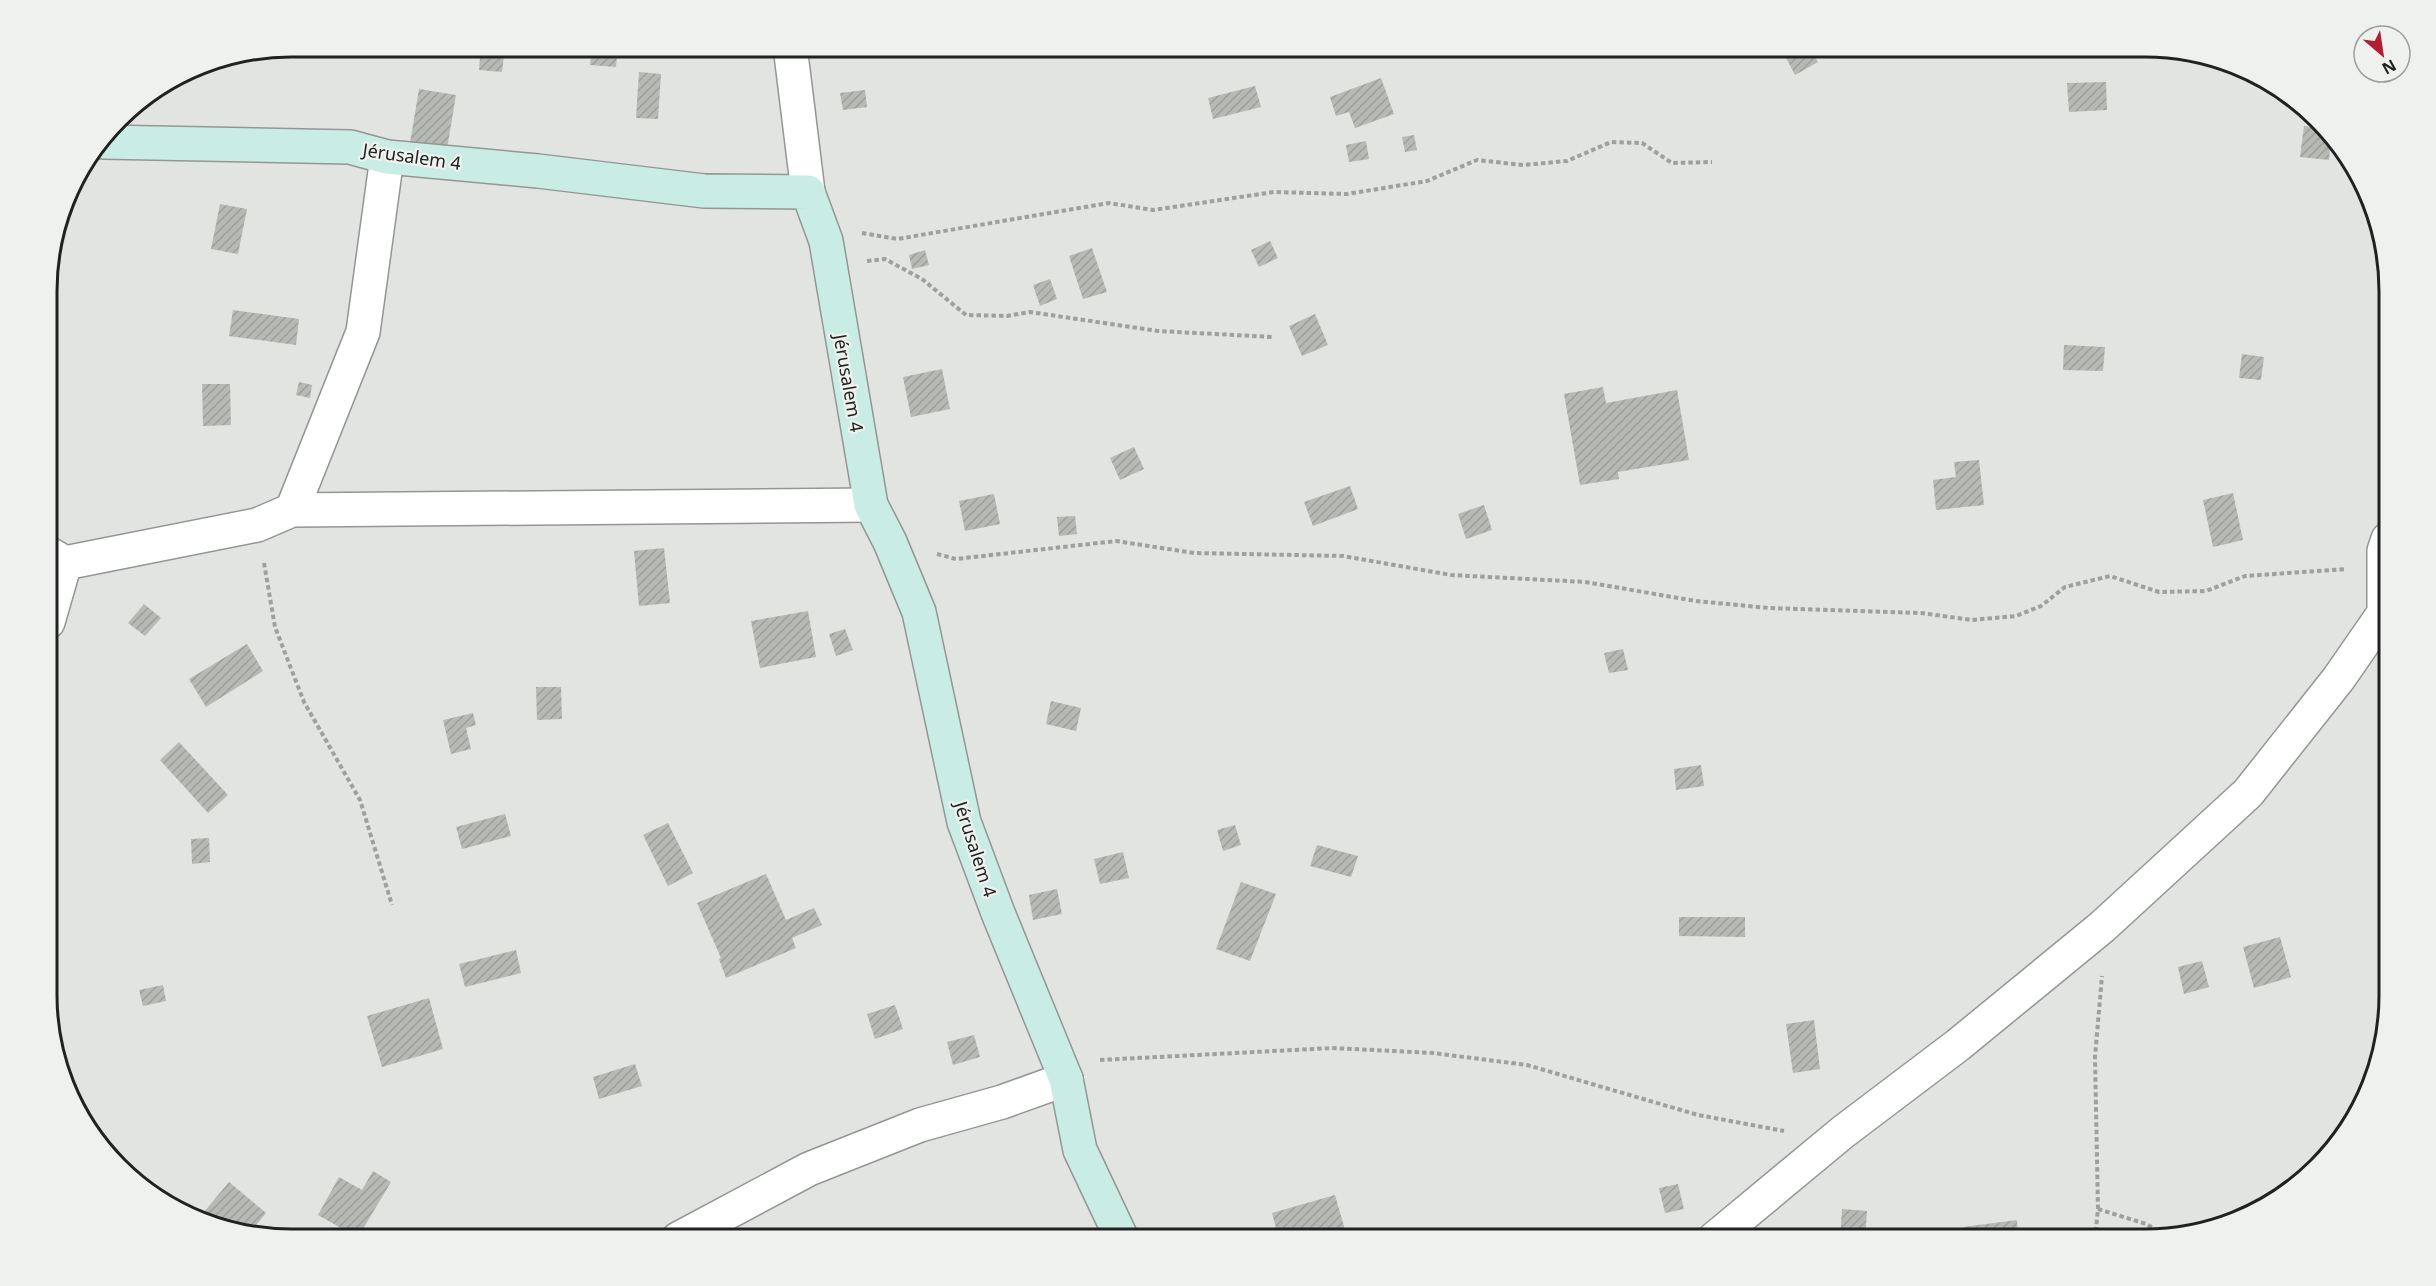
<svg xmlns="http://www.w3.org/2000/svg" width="2436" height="1286" font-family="'Noto Sans',sans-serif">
<defs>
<pattern id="building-hatch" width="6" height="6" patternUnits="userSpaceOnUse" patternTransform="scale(1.5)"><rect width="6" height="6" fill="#b7b9b5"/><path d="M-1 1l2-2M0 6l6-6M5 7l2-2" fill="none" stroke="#9d9f9b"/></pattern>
</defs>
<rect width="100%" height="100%" fill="#e1e4e1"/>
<path fill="url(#building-hatch)" d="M481,46H505L502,72L479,70Z
M592,46H618L616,67L590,65Z
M1802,46H1809L1818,62L1795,75L1785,56Z
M639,72L661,74L658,119L636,118Z
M1381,78L1394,114L1355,128L1349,112L1336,116L1330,97Z
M2106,82L2107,110L2069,112L2067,83Z
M1255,86L1261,107L1213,119L1208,98Z
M419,89L456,95L447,149L410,143Z
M865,90L867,107L843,110L840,93Z
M2304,126L2324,128L2331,136L2329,160L2300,157Z
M1414,135L1417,150L1405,152L1402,137Z
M1366,141L1369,159L1349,162L1346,145Z
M220,204L247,209L238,254L211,249Z
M1270,241L1278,258L1259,267L1251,250Z
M1092,248L1107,292L1083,299L1069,256Z
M925,250L929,265L912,269L909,255Z
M1050,279L1057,299L1040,306L1033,285Z
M233,310L299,319L296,345L229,336Z
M1315,314L1328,345L1302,356L1289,326Z
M2064,345L2105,347L2103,371L2063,370Z
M2242,354L2264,357L2261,380L2239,378Z
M942,369L950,409L911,417L903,377Z
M299,382L312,385L310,398L296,395Z
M202,384H230L231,425L203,426Z
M1603,387L1606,403L1677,390L1689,460L1618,472L1619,479L1580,485L1564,394Z
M1134,447L1144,469L1120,480L1110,458Z
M1979,460L1984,505L1936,510L1933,480L1956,477L1954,462Z
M1350,486L1358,509L1313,526L1304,502Z
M2233,493L2243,540L2213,547L2203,500Z
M994,494L1000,524L965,531L959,501Z
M1484,505L1492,530L1466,539L1458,514Z
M1075,516L1077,534L1059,536L1057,517Z
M664,548L670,603L639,606L634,551Z
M144,604L161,618L145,636L128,623Z
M808,611L816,657L760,668L751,621Z
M845,629L853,650L836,656L829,634Z
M247,644L263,671L206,707L189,679Z
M1623,649L1628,670L1609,673L1604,653Z
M536,687H561L562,719L537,720Z
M1051,701L1081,708L1076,731L1046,724Z
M473,713L476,725L466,728L471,749L451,754L443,720Z
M179,742L228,795L208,813L160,760Z
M1701,765L1704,786L1676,790L1674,769Z
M505,814L511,836L462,849L456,827Z
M668,823L693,873L668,886L643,835Z
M1235,825L1241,845L1223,851L1217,830Z
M209,838L210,862L192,864L191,839Z
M1317,845L1358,856L1351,877L1310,866Z
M1123,852L1129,878L1100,884L1094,859Z
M766,874L786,920L814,908L822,925L792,938L796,948L726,978L719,959L721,958L697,903Z
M1241,882L1276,894L1250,961L1216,949Z
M1057,889L1062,914L1033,920L1029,895Z
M1679,917H1745V937L1679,936Z
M2280,937L2291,977L2254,988L2243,947Z
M516,950L521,973L465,987L459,964Z
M2202,961L2209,987L2184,994L2178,967Z
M163,985L166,1001L143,1006L139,990Z
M429,998L443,1049L382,1067L367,1016Z
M895,1005L903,1029L875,1039L867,1014Z
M1814,1020L1820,1069L1793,1073L1786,1024Z
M974,1035L980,1057L953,1065L947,1042Z
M635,1064L642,1086L599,1099L593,1077Z
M373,1171L391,1182L357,1239H352L339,1232L341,1228L318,1215L339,1177L362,1190Z
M229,1182L266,1213L252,1230L199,1218Z
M1678,1184L1684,1209L1665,1213L1659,1188Z
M1335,1195L1347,1237L1279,1239L1272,1213Z
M1842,1209L1867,1211L1865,1239H1840Z
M2017,1220L2018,1239H1964L1963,1227Z"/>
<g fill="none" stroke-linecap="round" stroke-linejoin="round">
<g stroke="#939694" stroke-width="36">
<path id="street" d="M790,46L808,192
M292,510L363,332L387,157
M48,553L65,563L257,525L292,510L871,505
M48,622L65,563
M678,1239L809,1169L920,1125L1002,1102L1066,1079
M1714,1239L1843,1132L1958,1045L2102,927L2248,793L2339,678L2384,613V551L2388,539"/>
</g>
<g stroke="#939694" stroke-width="36">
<path id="secondary" d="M103,142L350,147L387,157L538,171L704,191L808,192L826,241L871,505L890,542L919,612L964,822L998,913L1066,1079L1080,1150L1122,1239"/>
</g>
<path stroke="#9da09d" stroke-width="4" stroke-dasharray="4.5 3" stroke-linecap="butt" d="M862,233L897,239L1109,203L1153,210L1274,192L1347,194L1427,181L1477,160L1523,165L1567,161L1611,142L1642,143L1672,163L1712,162
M867,261L885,259L922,279L966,315L1007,316L1030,312L1158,331L1272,337
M937,554L956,559L1116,541L1194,553L1343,556L1451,575L1585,582L1696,601L1769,608L1921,613L1972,620L2016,616L2041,606L2065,587L2110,576L2159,592L2206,591L2245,576L2347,569
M264,563L275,627L304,702L360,800L392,905
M1100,1060L1332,1048L1433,1053L1527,1065L1698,1115L1784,1131
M2098,1209L2146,1224L2169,1237
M2095,1239L2098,1209L2095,1057L2102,976"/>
<use href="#street" stroke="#fff" stroke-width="33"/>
<use href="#secondary" stroke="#c9ede4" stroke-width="33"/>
</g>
<g text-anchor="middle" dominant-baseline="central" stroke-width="4.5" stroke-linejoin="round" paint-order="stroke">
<g font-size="18" fill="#202120" stroke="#eef1ee">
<text transform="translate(412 156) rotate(8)">Jérusalem 4</text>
<text transform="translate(849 383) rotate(80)">Jérusalem 4</text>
<text transform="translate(976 849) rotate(72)">Jérusalem 4</text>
</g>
</g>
<path d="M0 0H2436V1286H0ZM291 57H2145A234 234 0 0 1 2379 291V995A234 234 0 0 1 2145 1229H291A234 234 0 0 1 57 995V291A234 234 0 0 1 291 57Z" fill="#eef1ee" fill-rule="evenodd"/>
<path fill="none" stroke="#202120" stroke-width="3" d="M291 57H2145A234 234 0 0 1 2379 291V995A234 234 0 0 1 2145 1229H291A234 234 0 0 1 57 995V291A234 234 0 0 1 291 57Z"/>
<g transform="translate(2382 54) rotate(151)"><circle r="28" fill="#eef1ee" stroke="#9c9e9c" stroke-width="1.5"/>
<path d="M0-4.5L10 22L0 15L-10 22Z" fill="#b11e30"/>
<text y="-9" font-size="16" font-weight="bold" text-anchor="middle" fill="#202120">N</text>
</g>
</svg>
